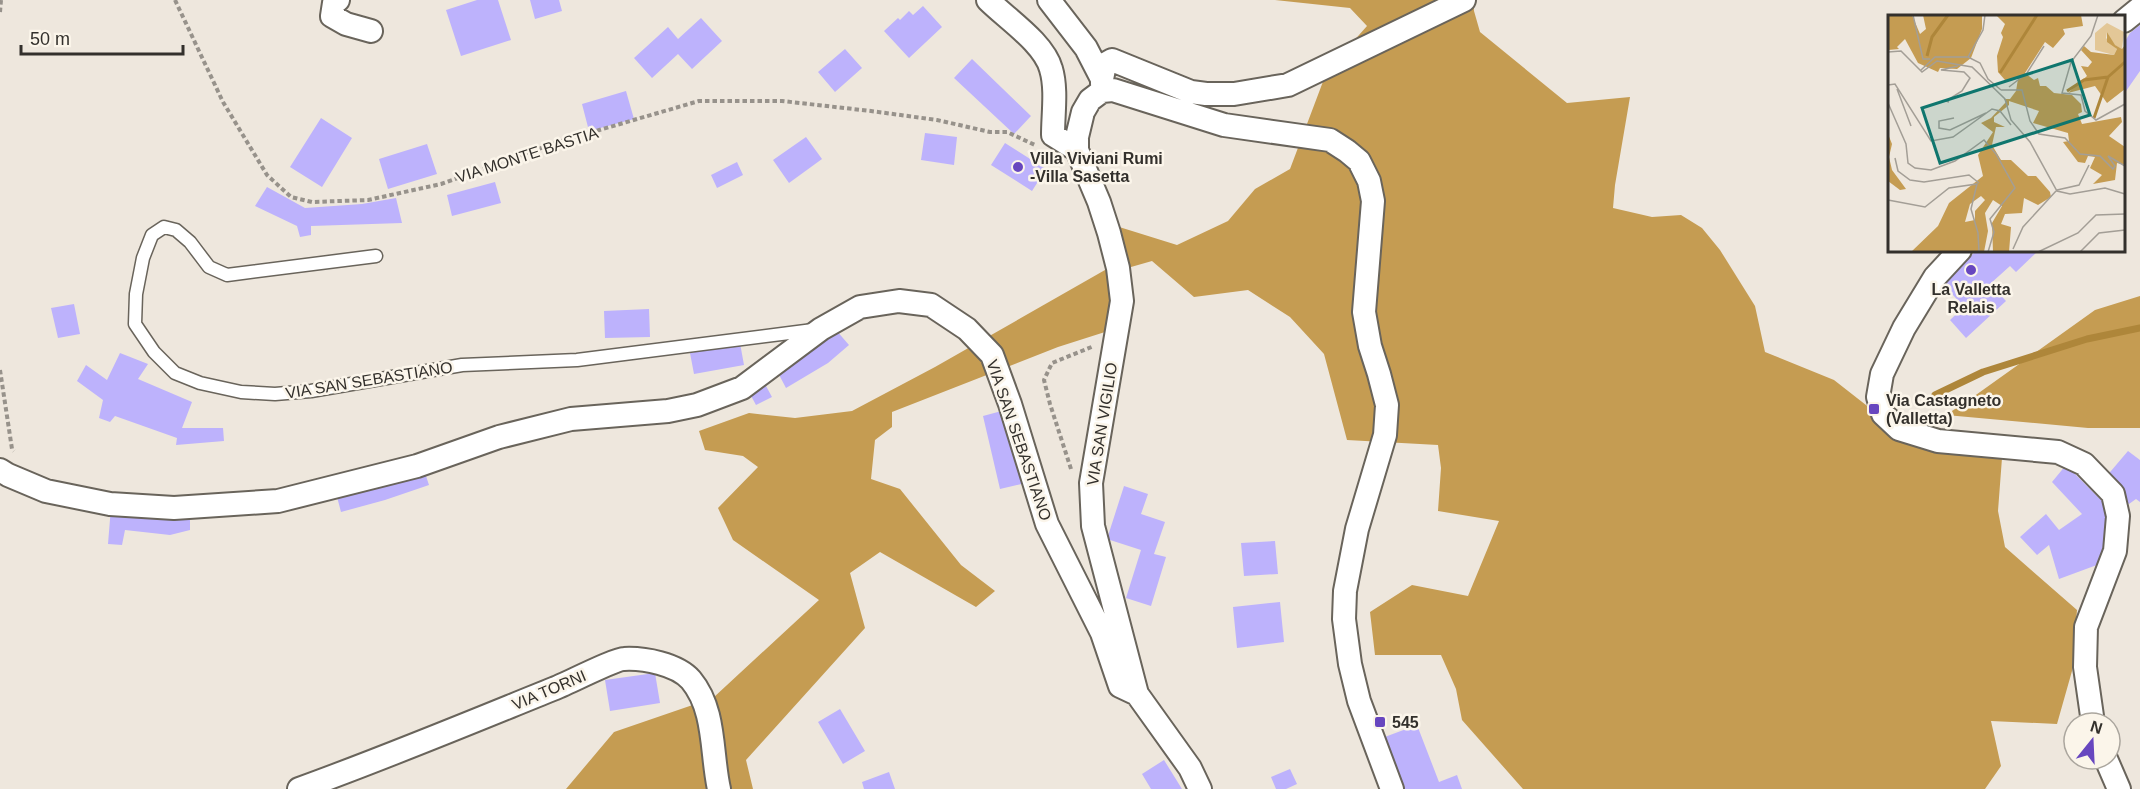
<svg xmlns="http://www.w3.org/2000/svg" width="2140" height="789" font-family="Helvetica,sans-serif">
<rect width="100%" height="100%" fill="#eee7dd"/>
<path fill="#c59c52" d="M1275,0H1473L1474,11L1480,32L1567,103L1630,97L1615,185L1613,208L1652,217L1681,215L1702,228L1720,250L1755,306L1765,352L1834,380L1880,416L1942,448L2002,458L1998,511L2005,547L2077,610L2072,671L2057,724L1991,721L2001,766L1985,789H1523L1462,720L1456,689L1441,655H1375L1370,612L1412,585L1468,596L1499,521L1438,511L1441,468L1438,445L1347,440L1324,354L1290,317L1248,290L1194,297L1152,261L1131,267L1130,324L1058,347L892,412V427L875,440L871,479L900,489L961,565L995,591L976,607L880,552L850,573L865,628L746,760L753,789H566L614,732L713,698L819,600L733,540L718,508L758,467L743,456L705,450L699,431L749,413L795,418L852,411L935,367L1112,266L1100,221L1177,245L1228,221L1255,189L1290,169L1327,71L1367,26L1350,8Z
M2140,296V428H2088L1946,415L1973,397L2095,310Z"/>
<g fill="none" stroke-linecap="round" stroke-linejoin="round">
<path stroke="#ae863a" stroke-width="7" d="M1935,395L1983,372L2087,339L2140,328"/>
</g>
<path fill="#bdb2fc" d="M477,0H498L511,40L461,56L446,10Z
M530,0H559L562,11L535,19Z
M923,6L942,27L909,58L884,31L898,18L900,20L909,11L913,15Z
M701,18L722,41L692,69L678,54L652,78L634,58L668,27L678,39Z
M2140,25V71L2124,94V43L2130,33Z
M845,49L862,68L835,92L818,72Z
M972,59L1031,116L1014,134L954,78Z
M626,91L634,119L589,131L582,104Z
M321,118L352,138L322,187L290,167Z
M925,133L957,137L954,165L921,160Z
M806,137L822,159L789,183L773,160Z
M1005,143L1046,169L1032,191L991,165Z
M427,144L437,174L388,189L379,159Z
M737,162L743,175L717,188L711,175Z
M495,182L501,203L452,216L447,195Z
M267,187L305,208L362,204L396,198L402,223L311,226V235L300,237L297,226L255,206Z
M1977,250H2039L2016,272L2010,266L1990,284L2006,301L1966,338L1950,320L1964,307L1942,283Z
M74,304L80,334L58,338L51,308Z
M649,309L650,337L605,338L604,311Z
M836,330L849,345L828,363L786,388L776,369Z
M740,343L744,365L694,374L690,353Z
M120,353L148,364L138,379L192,402L182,428H223L224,441L176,445L177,438L115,416L110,422L99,418L103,400L77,381L86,365L107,380Z
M766,386L772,397L756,405L750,394Z
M1009,409L1026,483L1000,489L983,416Z
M2128,451L2140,460V502L2136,499L2129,504L2105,478Z
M2066,465L2106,505L2110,523L2105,562L2059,579L2049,545L2037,555L2020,537L2046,514L2059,530L2082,514L2052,482Z
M424,470L429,485L385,500L341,512L336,493Z
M1124,486L1148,494L1141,514L1165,522L1154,554L1166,557L1151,606L1126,598L1141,550L1107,539Z
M111,507L190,511V530L170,535L125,530L122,545L108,544Z
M1275,541L1278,574L1244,576L1241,543Z
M1280,602L1284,642L1237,648L1233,607Z
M655,673L660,703L610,711L605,680Z
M840,709L865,751L843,764L818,722Z
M1417,725L1439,782L1457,775L1462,789H1402L1382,738Z
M1164,760L1182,789H1151L1142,774Z
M1290,769L1297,784L1286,789H1276L1271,777Z
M889,772L895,789H864L862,782Z"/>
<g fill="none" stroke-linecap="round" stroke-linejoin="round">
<g stroke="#69645b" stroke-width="15">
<path id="service" d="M376,256L227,275L209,267L190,242L176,230L164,227L152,235L143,258L136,294L135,324L154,352L175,373L200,383L241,392L275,394L311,391L462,365L577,360L813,330"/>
</g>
<g stroke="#69645b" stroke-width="26">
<path id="minor" d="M338,0L334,3L332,16L346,24L371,31
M988,0C1007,19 1044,43 1051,69C1057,89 1053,114 1053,135L1077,150
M1049,0L1086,48L1102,79V84
M2124,21L2140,8
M1102,79L1105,64L1112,60L1191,92L1206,94H1234L1288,85L1464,0
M1102,91L1113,90L1224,125L1330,140L1347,151L1359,161L1369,181L1373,201L1364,312L1370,346L1379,374L1387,405L1385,435L1357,529L1345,591L1344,619L1350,664L1359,701L1392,789
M1102,91L1090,100L1083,112L1077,137V150L1099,202L1109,233L1118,268L1122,301L1091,483L1093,526L1137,694L1190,768L1200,789
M1960,250L1935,277L1904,328L1882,374L1878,397L1883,414L1899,429L1938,441L2058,452L2084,464L2113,494L2118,516L2115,551L2086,627L2085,667L2093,723
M0,470L8,475L46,491L110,504L174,508L278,501L417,466L499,437L571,419L668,411L697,405L742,388L821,329L860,307L899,301L931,305L967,329L992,355L1010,404L1047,524L1102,633L1120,686L1137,694
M2106,759L2119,789
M299,789C385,758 469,723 553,689C566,684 615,659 624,659C644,658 677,664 691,680C716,710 711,754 719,789"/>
</g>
<path stroke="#97928b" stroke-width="4" stroke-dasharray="4.5 3" stroke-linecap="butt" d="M175,0L223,102L267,175L291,197L312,202L368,200L441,184L558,142L699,101H782L871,111L937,120L990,132H1007L1035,145
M0,12L1,0
M0,370L12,449L14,451
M1071,469L1050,404L1044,380L1052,363L1094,346"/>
<use href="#service" stroke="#fff" stroke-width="12"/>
<use href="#minor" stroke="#fff" stroke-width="22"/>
</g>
<g fill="#6746bf" stroke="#fbf5ea" stroke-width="2">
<circle cx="1018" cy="167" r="6"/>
<circle cx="1971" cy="270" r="6"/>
<rect x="1868" y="403" width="12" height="12" rx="3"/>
<rect x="1374" y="716" width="12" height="12" rx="3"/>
</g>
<g text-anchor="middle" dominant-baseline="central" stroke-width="5" stroke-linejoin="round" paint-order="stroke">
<g font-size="16" fill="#33302c" stroke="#fbf5ea">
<text transform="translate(527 155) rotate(-18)">VIA MONTE BASTIA</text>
<text transform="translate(369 380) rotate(-9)">VIA SAN SEBASTIANO</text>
<text transform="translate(1102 424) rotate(-81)">VIA SAN VIGILIO</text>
<text transform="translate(1019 440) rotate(71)">VIA SAN SEBASTIANO</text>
<text transform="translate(549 690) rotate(-23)">VIA TORNI</text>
</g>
<g font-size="16" font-weight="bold" fill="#33302c" stroke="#fbf5ea" text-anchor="start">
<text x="1030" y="158">Villa Viviani Rumi<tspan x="1030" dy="18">-Villa Sasetta</tspan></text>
<text x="1971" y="289" text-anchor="middle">La Valletta<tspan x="1971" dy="18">Relais</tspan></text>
<text x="1886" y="400">Via Castagneto<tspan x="1886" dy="18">(Valletta)</tspan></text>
<text x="1392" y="722">545</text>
</g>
</g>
<g transform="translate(1888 15)">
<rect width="237" height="237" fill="#eee7dd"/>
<path d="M219,8L236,17L234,34L226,30L219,17L218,23L229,34L226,40L207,35V18Z" fill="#e3c797"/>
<path d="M0,0H24L32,19L38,14L35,0H94V14L83,43L69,54L52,53L50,57L30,48L17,24L9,32L11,34L0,35ZM108,0H193L195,11L175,14L177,19L165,33L157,27L137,58L146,65L150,63L152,71H158L166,78L184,80L193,89L194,97L190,99L194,109L233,102L234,107L221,121L237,132V150L229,148L227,165L205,169L214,160L202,153L207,142L200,141L197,148L190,147L175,127L181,126L180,118L145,108L151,96L121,86V90L106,102V107L117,112H108L104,130L113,145H123L140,161H148L162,177L163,182L150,190L136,183L134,198L117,199L113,209L123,212L121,237H105L104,208L114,191L105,185L97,198L100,216L96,237H23L50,211L61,188L95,161L90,140L105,117L93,108L103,103L118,87L116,84H122L128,76L130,64L117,65L110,57L109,41L115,22L113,18L117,9ZM93,181L97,185L87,196V205L77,207L82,189ZM219,17L227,30L234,34L237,30V74L219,88L207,71L180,78L199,61L193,51L200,52L204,47L193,35L196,31L203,37L226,40L229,34L219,27ZM0,119L4,129L1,142L4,155L18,174L12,175L0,166Z" fill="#c59c52" fill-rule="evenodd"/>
<path fill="none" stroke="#ae863a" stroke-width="3" d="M39,41L44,22L60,0M112,58L149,0M179,76L196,65L220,62M206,103L220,62L237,47"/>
<path fill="none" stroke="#a39e96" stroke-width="1.5" d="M25,0L35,44H42M210,0L203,21L183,47L174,78L193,80L197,96L208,105L237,89M0,37L13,36L34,57L49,46L84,52L117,84L123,105L142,127L169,176L182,179L217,173L237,179M80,42L95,15L97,0M33,55L47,42H80L92,48L100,64L113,75M0,70L7,69L43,126L65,122L104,94L112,96L123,110M121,72L139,58L156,31M9,74L23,111M113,75H134L142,106L151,119L177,123L192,139L212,141L225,154L227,151L220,141L237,151M61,87L58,86L74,76L82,63L76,57L53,55L70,51M0,88L18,129L20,148L27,153L43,155L67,146L96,125L108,139L127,173L102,204L106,217L100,237M66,103L51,106V113L62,115L98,98M7,143L10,156L22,165L36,167L81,160L91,168M169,175L191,170L201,150M0,185L37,192L61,173L89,169L83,194L90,218L91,237M125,234L135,212L168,176M150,237L190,218L208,200L237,199M192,237L211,218L237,215"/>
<path fill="#0f766e" fill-opacity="0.15" stroke="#0f766e" stroke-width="3" d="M184,45L202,100L52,148L34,93Z"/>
<rect width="237" height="237" fill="none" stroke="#33302c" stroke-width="3"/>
</g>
<g transform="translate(2092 741) rotate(18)"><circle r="28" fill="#fbf5ea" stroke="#aba69e" stroke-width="1.5"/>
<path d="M0-4.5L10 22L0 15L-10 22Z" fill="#6746bf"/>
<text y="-9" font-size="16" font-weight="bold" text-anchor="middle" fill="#33302c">N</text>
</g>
<path d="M21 45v9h162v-9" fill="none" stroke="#33302c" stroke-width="3"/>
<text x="30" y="45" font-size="18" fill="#33302c" stroke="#fbf5ea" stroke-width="4.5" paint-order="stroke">50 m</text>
</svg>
